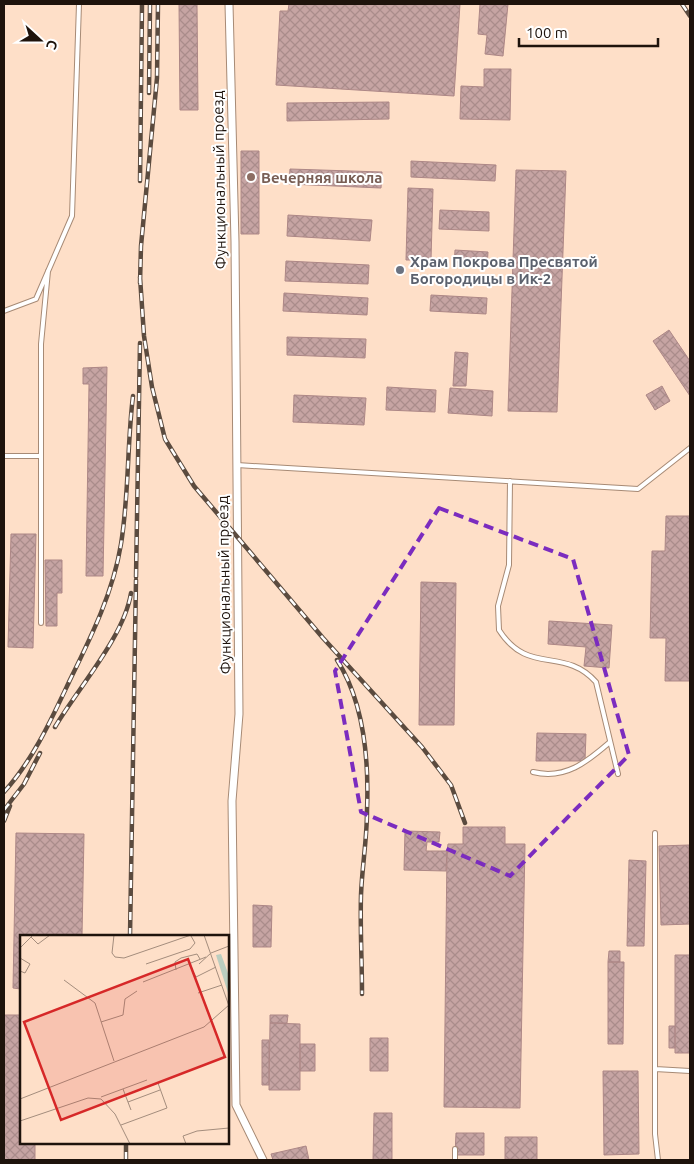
<svg xmlns="http://www.w3.org/2000/svg" width="694" height="1164" font-family="Ubuntu,sans-serif">
<defs>
<pattern id="building-cross-hatch" width="8" height="8" patternUnits="userSpaceOnUse" patternTransform="scale(1.25)"><rect width="8" height="8" fill="#c6a4a3"/><path d="M0 0l8 8M0 8l8-8" fill="none" stroke="#aa8c8b"/></pattern>
</defs>
<rect width="100%" height="100%" fill="#fedfc8"/>
<path fill="url(#building-cross-hatch)" stroke="#ad8786" d="M179,4H197L198,110H180Z
M289,4H460L454,96L276,85L280,11H288Z
M480,4H508L503,56L485,54L487,35L478,34Z
M484,69H511L510,120L460,119L461,86L484,87Z
M389,102V119L287,121V103Z
M241,151H259V234H241Z
M411,161L496,165L495,181L411,177Z
M290,169L382,172L381,188L289,184Z
M516,170L566,171L557,412L508,411Z
M408,188L433,189L431,260H406Z
M440,210L489,212V231L439,229Z
M288,215L372,220L370,241L287,236Z
M455,250L488,252L487,268L454,266Z
M286,261L369,265L368,284L285,281Z
M284,293L368,298L367,315L283,311Z
M431,295L487,298L486,314L430,311Z
M669,330L690,361V396L653,341Z
M287,337L366,339L365,358L287,355Z
M455,352L468,353L466,386H453Z
M107,367L103,576H86L89,384H83V368Z
M662,386L670,401L655,410L646,395Z
M387,387L436,390L435,412L386,410Z
M450,388L493,391L492,416L448,413Z
M294,395L366,398L364,425L293,422Z
M666,516H690V681H665L666,638H650L652,551H665Z
M11,534H36L33,648L8,647Z
M45,560H62V593H57V626H46Z
M421,582L456,583L454,725H419Z
M549,621L612,625L609,668L584,666L586,647L548,644Z
M537,733L586,734L585,761H536Z
M463,827H505V844H525L520,1108L444,1107L447,851L448,844H463Z
M405,831L440,832L439,842H427L426,851H447L446,871L404,870Z
M16,833L84,834L82,936H21V989L13,988Z
M689,845L690,924L661,925L659,846Z
M629,860L646,861L644,946H627Z
M253,905L272,906L271,947H253Z
M609,951H620V962H608Z
M675,955H690V1053H675Z
M608,962H624L623,1044H608Z
M4,1015H21V1143H35V1160H4Z
M270,1015H288L287,1023H270Z
M270,1023L300,1024V1090H269Z
M669,1026H675V1048H669Z
M370,1038H388V1071H370Z
M262,1040H269V1085H262Z
M300,1044H315V1071H300Z
M603,1071H638L639,1154L604,1155Z
M374,1113H392V1160H373Z
M456,1133H484V1155H455Z
M505,1137H537V1160L505,1159Z
M306,1146L309,1160H273L271,1154Z"/>
<g fill="none" stroke-linecap="round" stroke-linejoin="round">
<g stroke="#a78a75" stroke-width="6">
<path id="lane" d="M4,311L36,299L72,216L79,4
M4,456H41
M237,465L638,489L690,448
M510,481L509,565L498,606L499,630C528,676 564,646 596,682L618,774
M41,623V344L48,271
M533,772C565,780 587,762 610,742
M655,833V1134L658,1160
M655,1069L690,1071
M455,1160V1149"/>
</g>
<g stroke="#a78a75" stroke-width="9">
<path id="street" d="M229,4L235,242L239,714L232,801L236,1105L263,1160"/>
</g>
<use href="#lane" stroke="#fff" stroke-width="4"/>
<use href="#street" stroke="#fff" stroke-width="7"/>
<g stroke="#5b4b3f" stroke-width="4.5">
<path id="rail" d="M682,4L690,16
M149,93L150,4
M140,181L142,4
M140,277L144,336L152,387L165,439L194,486L323,638L422,747L451,785L465,823
M140,283L141,246L157,78L158,4
M136,577L140,343
M337,660C364,702 369,761 367,811C367,839 362,867 361,895C360,928 362,961 362,994
M55,727C78,688 124,637 131,593
M4,792C33,760 51,720 69,682C91,637 113,593 121,544C129,495 127,445 133,396
M4,810L24,784L40,753
M4,821L10,806
M130,936L136,580
M126,1160V1143"/>
</g>
<use href="#rail" stroke="#fff" stroke-width="2.5" stroke-dasharray="8" stroke-linecap="butt"/>
</g>
<path fill="none" stroke="#7b2cbf" stroke-width="4" stroke-dasharray="10 6" stroke-linejoin="round" d="M439,508L573,559L629,755L510,876L361,812L335,671Z"/>
<circle fill="#8d6e63" stroke="#fff" stroke-width="2" cx="251" cy="177" r="5"/>
<circle fill="#6b7280" stroke="#fff" stroke-width="2" cx="400" cy="270" r="5"/>
<g text-anchor="middle" dominant-baseline="central" stroke-width="4" stroke-linejoin="round" paint-order="stroke">
<g font-size="15" font-weight="bold" fill="#785e54" stroke="#fff" text-anchor="start">
<text x="261" y="177">Вечерняя школа</text>
</g>
<g font-size="15" fill="#1e130c" stroke="#fff">
<text transform="translate(219 180) rotate(-91)">Функциональный проезд</text>
<text transform="translate(224 585) rotate(-91)">Функциональный проезд</text>
</g>
<g font-size="15" font-weight="bold" fill="#5b616d" stroke="#fff" text-anchor="start">
<text x="410" y="261">Храм Покрова Пресвятой<tspan x="410" dy="17">Богородицы в Ик-2</tspan></text>
</g>
</g>
<g transform="translate(20 935)">
<rect width="209" height="209" fill="#fedfc8"/>
<path d="M201,19L209,41V61L196,20Z" fill="#bacdbf"/>
<path fill="none" stroke="#a48d7d" stroke-width="1" d="M94,0L92,18L95,22L104,23L171,0M184,0L209,71M11,2L18,9L30,0M0,13L13,0M191,18L209,11M126,29L170,14L175,8L171,1M169,29L176,42L196,32M179,29L191,18M156,35L155,27L161,23L177,19L180,24M0,36L5,38L10,29L0,23M44,45L75,68L94,126M123,47L186,22M178,58L202,50M81,87L103,80L105,64L117,56M103,154L111,175M81,162L127,145M0,164L184,92L209,70M108,167L140,155M0,186L68,163L81,164L95,179L110,209M101,190L147,173L138,148L105,160M166,209L163,201L177,196L209,193"/>
<path fill="#d62828" fill-opacity="0.15" stroke="#d62828" stroke-width="2.5" d="M168,24L205,122L41,185L4,87Z"/>
<rect width="209" height="209" fill="none" stroke="#1e130c" stroke-width="2.5"/>
</g>
<rect width="694" height="1164" fill="none" stroke="#1e130c" stroke-width="10"/>
<g transform="translate(40 40) rotate(111)" stroke="#ffffff" stroke-width="4" paint-order="stroke">
<path d="M0-4L9 19L0 12L-9 19Z" fill="#1e130c"/>
<text y="-8" font-size="14" font-weight="bold" text-anchor="middle" fill="#1e130c">С</text>
</g>
<path d="M519 38v8h139v-8" fill="none" stroke="#1e130c" stroke-width="2.5"/>
<text x="526" y="38" font-size="15" fill="#1e130c" stroke="#ffffff" stroke-width="4" paint-order="stroke">100 m</text>
</svg>
